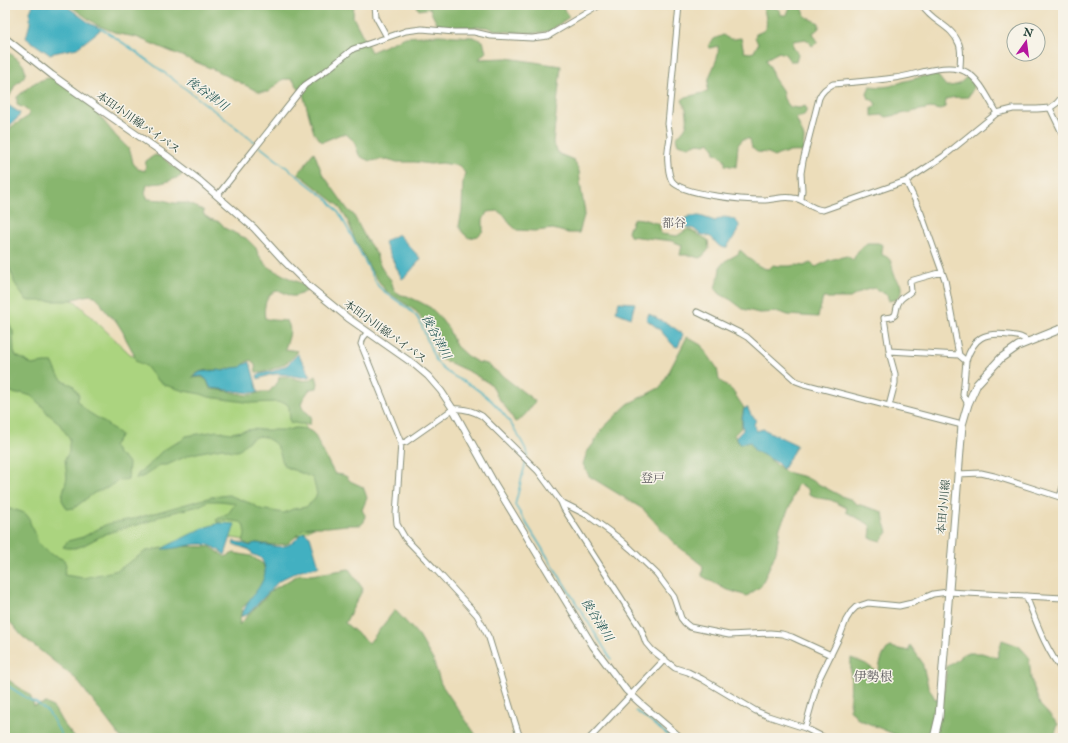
<svg xmlns="http://www.w3.org/2000/svg" width="1068" height="743" font-family="'IM FELL English','Noto Serif JP',serif">
<rect width="100%" height="100%" fill="#f7f3e8"/>
<filter id="ink" filterUnits="userSpaceOnUse"><feTurbulence type="fractalNoise" baseFrequency=".025" numOctaves="2"/><feDisplacementMap in="SourceGraphic" scale="8" xChannelSelector="R" yChannelSelector="G"/><feConvolveMatrix kernelMatrix="1 2 1 2 8 2 1 2 1" color-interpolation-filters="sRGB"/></filter>
<filter id="wash" filterUnits="userSpaceOnUse"><feTurbulence type="fractalNoise" baseFrequency=".012" numOctaves="4" result="noise"/><feDisplacementMap in="SourceGraphic" scale="16" xChannelSelector="R" yChannelSelector="G"/><feGaussianBlur stdDeviation="0.9" result="paint"/><feColorMatrix in="noise" values="0 0 0 0 0 0 0 0 0 0 0 0 0 0 0 0 0 1.4 0 .05"/><feComposite in="paint" operator="in"/></filter>
<g filter="url(#wash)">
<rect width="100%" height="100%" fill="#ecddba"/>
<path fill="#abd47f" stroke="#65885a" d="M5,232L52,293L75,301L130,354L195,382L247,397L296,400L322,473L341,510L310,529L283,544L257,542L233,538L194,544L78,588L50,574L5,522Z"/>
<path fill="#88b66e" stroke="#547a51" d="M69,5H354L353,17L371,52L405,37L439,35L473,37L483,41L486,52L479,59L507,58L561,66L553,143L559,154L574,160L579,171L581,189L585,212L579,233H568L553,229L535,231L517,230L510,224L506,217L498,211L487,212L483,220V231L478,236L469,238L463,233L459,226L462,210L463,182L465,173L460,166L442,163L430,164L415,162H397L387,159L370,161L363,158L359,155L354,141L346,134H341L322,142L314,133L303,94L292,79H283L268,92H259L215,70L136,37L119,34L97,25Z
M416,5H561L569,17L550,31L535,33L511,32L495,30L486,27H446L436,22L432,14L430,8L419,10Z
M762,5H773V7L780,10L781,15H787L789,9L792,5C801,5 803,7 805,16L819,23V28L813,33L818,42L812,46L806,39L793,41V47L798,54L796,61H790L785,54L779,52L766,59L768,64L771,68L773,77L782,90L784,99L790,107L799,108L805,106L807,109L804,116L796,118L802,132L804,138L803,152C792,151 783,152 774,157L769,153L757,152L752,148L750,139H743L738,145L736,167L725,165V160L719,155L715,153L714,149L710,142L705,144L698,143L689,147L678,144L676,138C687,127 689,125 686,109C685,106 683,103 682,100L686,97L707,92C708,87 708,83 709,78C712,69 720,57 718,46L710,48L708,46L714,39L723,35C731,41 732,39 741,38L744,52L750,53L754,52L758,44L755,37L756,34C758,33 763,32 765,29C769,24 764,10 762,5Z
M5,50C13,56 32,66 23,78C20,81 16,83 14,87C12,91 11,95 8,98H5Z
M933,74L938,76L946,86C956,86 961,84 967,76L973,84V89L968,97C961,98 951,96 946,100L945,107L940,110L930,108L887,117L882,115L872,116V108L876,105L874,101L869,99L867,93L870,86L881,87L890,86L905,81Z
M48,78H61L81,93L115,135L129,149L131,154L133,163L138,169L145,171L146,161L155,155L162,157L171,165L182,172L181,176C174,179 167,182 161,183C155,184 152,183 147,185L145,193L148,199L163,200L174,203H187L203,210L204,215L210,219L220,222L226,229L231,231L240,236L246,238L256,248L258,254L267,266L287,277L307,286L309,290C304,292 297,297 291,296C287,295 283,291 279,291C266,291 263,308 265,318C272,321 279,320 287,321C293,331 288,339 285,349L298,351C290,364 274,369 261,373L256,372L255,365L251,360L246,362L240,370L227,368L224,371C214,370 198,368 192,378L202,377L207,380L210,389L227,391L246,395H252L261,392H269L278,382L279,377C289,374 300,383 310,380C312,379 314,377 316,376L318,383L317,388L310,389L303,399L301,404L304,410L311,416L310,424H299L290,422L289,407L286,403L276,402L252,403L209,397L201,394L184,391L165,385L156,379L146,366L136,361L133,352L126,339L123,332L116,321L107,313L103,307L100,301L95,296L89,295L66,301H29L25,299L14,282L13,277L5,257V140L11,127L29,116V112L24,108L17,105V97L31,85L36,82Z
M314,152L322,173L348,210L353,214L366,239L376,253L378,261L384,272L391,280L393,287L395,291L401,295L407,296L420,302L431,308L436,313L448,328L456,346L467,356L477,362L487,364L535,401C531,408 522,420 515,422L509,412L497,396L492,385L470,372L437,357V342L436,336L426,326L417,312L385,290L371,270L361,250L354,238L348,221L338,205L298,173L303,168L312,154Z
M634,218L642,219L659,224L661,234L677,236L688,229L708,240L709,249L703,256L699,258L689,255H680L682,245L672,241L630,236L628,231Z
M867,243H878L883,245L882,251V255C896,259 890,269 896,278C898,281 900,283 902,286V292L897,299L889,301L887,295L874,288L862,291L850,298H823L818,317L788,315L780,312L759,313L743,309L731,300L720,294L715,288L719,275L720,267L725,261L738,254L740,250C748,257 758,269 769,269L773,265L778,266H790L796,265L804,266L810,263L816,267L829,260L847,256L853,260L858,251Z
M5,315L13,331L14,352L16,356L25,360L32,365L44,363H53C58,375 60,382 73,385L79,396L77,401L88,412L101,420L121,435L113,446L119,455L129,463L128,479L117,481L109,487L94,493L74,508L67,509L62,500V496L67,478L65,459L69,452V445L70,439L58,422L47,413L43,407L31,396L22,393L16,394L5,389Z
M687,337L701,345L717,368L719,380L732,390L744,408L742,417L741,428L734,435L739,444L750,441L756,449L786,472L805,477L841,496L850,499L857,504L883,512L884,520L888,532L881,541L870,538L871,527L867,523L846,512L847,508L831,500L819,498L809,494L808,489L799,484L796,487L790,506L780,527L776,552L761,586L747,596L725,589L702,576L703,566L673,542L643,509L589,476L583,464L587,452L594,443L602,429L628,404L661,387Z
M295,428C303,428 309,429 314,434L332,469L335,474L343,475L347,477L350,481L363,487L365,492L367,498L362,510L365,515L364,522L361,525H347L328,527H310L303,529L290,542L286,544L274,545L257,543L249,545L243,542C246,535 246,527 241,522L224,520L218,523L216,520L221,517L228,514L235,504L229,502L219,501H208L199,506L162,515L153,520L137,525L130,526L105,534L82,546L75,548H67L63,547L68,541L83,537L107,524L137,518L211,497L229,495L252,504L260,509L284,513L293,509L306,507L313,501L317,494L313,478L284,466C282,462 280,451 278,448C276,444 272,441 268,439C255,431 247,443 238,451H232L222,448L201,452L189,455L167,465H160L144,476L136,479L138,474L151,463L161,452L172,445L181,441L186,436L217,431L231,433L253,429L262,430H288Z
M5,508C12,510 25,510 29,518C30,521 30,524 32,527C35,532 37,536 37,542L52,555L58,557L64,560L66,565L64,575L84,578L118,570L146,551L174,546L211,547L225,557L234,553L251,556L263,564L267,578L255,596L242,608L239,625L272,590L300,574L311,575L349,569L363,589L345,623L369,643L395,610L419,636L433,660L441,684L478,738H121L76,679L22,636L5,616Z
M1002,640L1019,646L1029,657L1031,679L1040,705L1058,724L1054,738H903L858,719L850,709L851,658L866,664L878,673C880,663 882,654 889,647L909,651L910,645L922,662L928,686L935,699L943,698L947,666L952,664L965,653H982L997,658Z
M5,676L10,681L30,695L34,706L46,703L54,708L62,722L75,738H5Z"/>
<path fill="#43b0c1" stroke="#31767a" d="M33,5H65L91,24L100,28L99,31L77,48L49,54L26,38L30,23V12Z
M5,103L20,113L18,118L10,125L5,136Z
M690,216H700L715,221C717,220 719,219 721,218C724,216 730,218 733,219C736,221 739,223 739,226C739,231 729,244 726,248C718,248 716,242 711,237L700,234L694,229L686,227L683,221L684,219Z
M398,234L421,259L407,275L402,279L384,242Z
M619,302L635,303L631,318L616,312Z
M649,314L670,325L683,334L678,347L674,346L660,330L646,319Z
M298,354L311,376C302,380 287,373 276,374C270,374 264,377 258,379L257,375L274,371L287,365Z
M250,362L258,392L251,393L212,388L210,387L207,380L202,376L193,377L200,372L218,370L223,371L232,368L241,367L243,365Z
M747,407L751,415L756,419L754,425L756,431L763,429L797,445L783,469L776,462L754,450L750,442L740,444L736,437L743,430L742,419L744,409Z
M220,523L235,524L225,555C220,551 215,547 209,545C195,541 177,550 162,549L165,547L203,528Z
M304,532L310,536L319,566L317,567L301,570L284,578L278,582L248,614L243,616H241C244,610 247,604 250,599C258,589 270,575 263,562C261,557 258,556 253,555L250,550L233,544L234,541L251,546L252,544L256,543C266,544 280,550 290,544C296,541 299,534 304,532Z"/>
<g fill="none" stroke-linecap="round" stroke-linejoin="round">
<path stroke="#43b0c1" stroke-width="1.5" d="M100,28C118,39 135,51 151,63C187,89 221,116 256,143
M259,146L327,199L334,207L341,216L378,286C389,297 408,306 417,317C427,331 430,358 443,369C452,377 465,381 475,388C500,404 515,427 528,454L527,457
M526,461L515,505L611,659
M5,684L30,700L38,704L49,713L63,738
M636,711L672,738"/>
</g>
</g>
<g filter="url(#ink)">
<g fill="none" stroke-linecap="round" stroke-linejoin="round">
<g stroke="#868d77" stroke-width="7">
<path id="minor" d="M375,5L376,17L387,37
M679,5L668,124C669,128 669,132 670,136C670,141 668,146 668,151C667,157 668,175 672,181C682,195 745,200 763,200C773,200 783,196 793,198C806,199 808,209 823,210L906,181L944,156L997,113L1013,109H1037L1050,108L1057,103L1063,96
M922,5C931,22 952,25 959,44C962,52 960,61 960,69
M1050,108L1063,135
M906,181L921,213L945,280L959,355L966,361L963,395L968,404
M217,196L305,85L327,70L353,49L406,31L422,29L454,32H474L491,36L532,38L548,36L600,5
M801,199L802,190L801,173L803,161L819,98C822,91 826,88 833,84C853,82 874,81 894,78C915,76 947,61 966,72C980,79 989,100 997,113
M697,312L740,333L747,337L796,381L804,384L962,425
M368,332L363,338L361,344L401,443L396,514L397,524L405,538L435,569L477,615L489,638L518,732L521,738
M889,351L959,355
M966,361C974,337 984,332 1009,335C1016,336 1023,336 1028,342
M889,406L895,383V374L890,356L884,318L892,317L895,315C897,311 896,306 899,302C901,297 908,295 911,291L910,281L942,272
M401,443L406,442L453,409C464,408 473,411 482,416L538,471L561,502L564,509L641,629L646,643L652,650L675,668L688,672L702,679L756,711L768,716L805,728L825,738
M958,474L981,473L994,476L1063,498
M1060,497L1063,487
M561,502L587,515L616,536L631,549L657,574L674,597L681,618L685,623L690,627L729,635L770,633L782,634L792,637L831,655
M1026,596C1036,621 1046,651 1063,671
M805,728L818,681L840,636L846,620L851,612L856,607L868,603L899,606L912,603L933,594L948,592L1063,598
M590,738L665,659"/>
</g>
<g stroke="#868d77" stroke-width="8">
<path id="tertiary" d="M5,38L52,75L104,112L166,155L200,181L254,228L285,262L309,286L348,318L415,365L428,376L441,391L453,409L493,481L593,646L626,690L640,703L681,738"/>
</g>
<g stroke="#868d77" stroke-width="9">
<path id="secondary" d="M934,738L939,717L962,425L968,404L977,384L1001,358L1018,346L1063,328"/>
</g>
<use href="#minor" stroke="#fff" stroke-width="5"/>
<use href="#tertiary" stroke="#fff" stroke-width="6"/>
<use href="#secondary" stroke="#fff" stroke-width="7"/>
</g>
</g>
<g text-anchor="middle" dominant-baseline="central" stroke-width="3" stroke-linejoin="round" paint-order="stroke">
<g font-size="11" fill="#1f3d34" stroke="#f7f3e8">
<text transform="translate(138 123) rotate(35)">本田小川線バイパス</text>
<text transform="translate(385 332) rotate(36)">本田小川線バイパス</text>
<text transform="translate(944 507) rotate(-85)">本田小川線</text>
</g>
<g font-size="12" font-style="italic" fill="#285a57" stroke="#f7f3e8">
<text transform="translate(207 94) rotate(36)">後谷津川</text>
<text transform="translate(436 337) rotate(62)">後谷津川</text>
<text transform="translate(597 620) rotate(58)">後谷津川</text>
</g>
<g font-size="12" fill="#605e62" stroke="#f7f3e8">
<text x="674" y="223">都谷</text>
<text x="653" y="478">登戸</text>
</g>
<g font-size="13" fill="#605e62" stroke="#f7f3e8">
<text x="873" y="677">伊勢根</text>
</g>
</g>
<rect width="1068" height="743" fill="none" stroke="#f7f3e8" stroke-width="20"/>
<g transform="translate(1026 42) rotate(14)"><circle r="19" fill="#f7f3e8" stroke="#a1aaa0"/>
<path d="M0-3L7 15L0 10L-7 15Z" fill="#b5179e"/>
<text y="-6" font-size="11" font-weight="bold" text-anchor="middle" fill="#1f3d34">N</text>
</g>
</svg>
